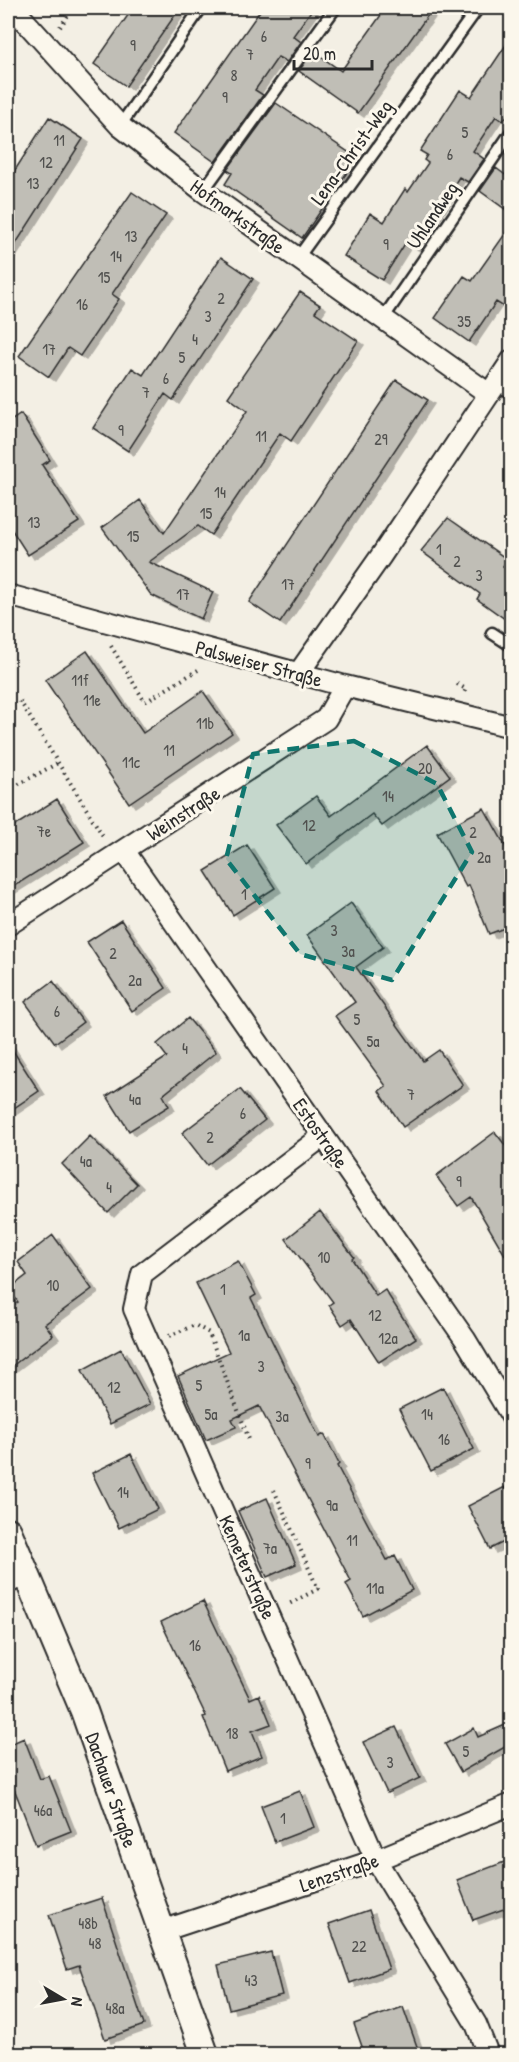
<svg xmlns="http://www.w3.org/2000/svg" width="519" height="2062" font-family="'Patrick Hand',sans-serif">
<defs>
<filter id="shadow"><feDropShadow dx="6" dy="4" stdDeviation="0" flood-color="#0004"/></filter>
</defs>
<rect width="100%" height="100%" fill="#f3efe4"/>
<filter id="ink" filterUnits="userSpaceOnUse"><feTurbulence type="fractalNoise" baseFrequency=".0167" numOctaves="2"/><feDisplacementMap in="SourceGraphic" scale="12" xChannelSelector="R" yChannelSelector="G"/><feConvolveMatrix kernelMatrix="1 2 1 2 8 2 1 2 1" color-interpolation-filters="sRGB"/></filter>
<g filter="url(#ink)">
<path fill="#c0beb6" stroke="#2b2b2b" stroke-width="1.5" filter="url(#shadow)" d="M133,8H180L126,86L94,64Z
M262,8H313L293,36L301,42L287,62L278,57L255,90L263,95L215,162L174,133Z
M386,8H433L358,113L299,71L313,51L341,71Z
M512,36V109L503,121L496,116L473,151L484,159L468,182L459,177L414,247L406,242L382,280L344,256L370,213L384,222L405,189L408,192L428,163L424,160L427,155L420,151L460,90L471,97Z
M276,103L357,158L302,238L225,184L232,173L227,170Z
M49,117L83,139L8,256V181Z
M496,168L512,180V214L480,191Z
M132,192L166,215L112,294L119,299L80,356L68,348L49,377L19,356Z
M512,224V312L496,302L469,342L435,318L464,276L472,281Z
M221,257L253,279L173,400L165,394L128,451L93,428L132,368L143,375Z
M300,292L320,305L315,312L358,341L291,441L280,433L211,535L198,526L149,562L213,592L201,619L151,595L102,528L140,500L164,533L247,411L228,397Z
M396,380L428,400L280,623L249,602Z
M21,414L50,460L42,465L79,522L28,555L8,524V423Z
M448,518L508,560L503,567L512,572V624L477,599L480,594L421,551Z
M87,651L143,733L203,691L232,733L129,803L45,680Z
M427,745L450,776L382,826L372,814L306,864L276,825L316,796L331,816Z
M57,799L84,842L8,890V830Z
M484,808L512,858V925L489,934L469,885L466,887L437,833Z
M247,845L275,888L233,915L205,871Z
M351,903L383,947L356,967L423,1061L439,1050L463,1085L403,1127L379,1091L386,1086L335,1016L355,1002L307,935Z
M121,920L166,988L132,1011L87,942Z
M53,981L83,1022L55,1043L25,1002Z
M188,1018L216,1052L163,1095L169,1106L129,1131L107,1096L167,1057L157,1044Z
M8,1043L39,1091L8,1112Z
M240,1089L265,1120L207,1165L182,1133Z
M495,1132L512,1154V1267L471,1197L458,1206L436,1176Z
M90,1136L137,1184L108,1213L62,1164Z
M320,1212L354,1257L352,1259L376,1296L385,1290L416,1338L379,1362L351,1319L342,1325L329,1305L333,1302L286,1239Z
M53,1235L92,1289L45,1324L53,1335L8,1369V1309L18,1302L9,1289L27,1275L18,1262Z
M238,1261L256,1295L251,1298L319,1437L324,1434L339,1464L337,1466L387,1560L395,1556L412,1590L363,1616L346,1584L351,1581L259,1406L232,1419L236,1427L206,1440L178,1376L229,1352L196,1283Z
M121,1349L150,1404L110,1424L82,1370Z
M443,1387L474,1449L431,1471L399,1409Z
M131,1454L158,1509L119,1528L92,1473Z
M505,1487L512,1499V1538L490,1549L468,1506Z
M267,1498L296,1564L267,1577L238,1511Z
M203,1601L250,1699L259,1695L271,1724L252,1731L262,1756L225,1771L203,1717L206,1716L161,1622Z
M512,1722V1743L461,1772L445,1744L474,1728L478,1737Z
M396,1727L420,1778L387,1793L363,1742Z
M24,1738L40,1779L49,1776L71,1831L36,1845L15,1791L8,1794V1745Z
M300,1791L314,1827L275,1842L261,1806Z
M512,1859V1906L473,1920L457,1880Z
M102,1898L144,2025L105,2039L79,1965L67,1969L49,1915Z
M369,1910L389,1969L350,1983L329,1924Z
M271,1952L282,1995L229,2009L218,1965Z
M403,2007L420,2055H365L354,2024Z"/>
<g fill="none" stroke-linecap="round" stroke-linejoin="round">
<g stroke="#2b2b2b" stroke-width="15">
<path id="service" d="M120,126L201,8
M203,191L335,8
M297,259L478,8
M382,320L512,131
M496,383L512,394
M492,633L512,646"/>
</g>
<g stroke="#2b2b2b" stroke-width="24">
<path id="minor" d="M13,8L120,126L203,191L489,394
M8,595L345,686L512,727
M298,674L381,556L512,360
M125,852L465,1339L512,1417
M8,925L326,719L345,686
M323,1136L142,1274L134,1309L376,1860L476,2024L488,2054
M8,1583L26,1573
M162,1931L376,1860L512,1804"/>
</g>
<g stroke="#2b2b2b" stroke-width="30">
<path id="tertiary" d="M8,1531L84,1711L205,2054"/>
</g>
<path stroke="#2b2b2b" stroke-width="4" stroke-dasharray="1.5 4.5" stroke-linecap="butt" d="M60,27L73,8
M111,646L145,702L198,670
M457,684L466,689L464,693
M20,701L103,836
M8,790L58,763
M169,1336L195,1325L209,1333L250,1442
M274,1490L318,1589L287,1605"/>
<use href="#service" stroke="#fbf7ec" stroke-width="10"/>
<use href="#minor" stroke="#fbf7ec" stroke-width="20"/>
<use href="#tertiary" stroke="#fbf7ec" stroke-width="26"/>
</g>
</g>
<path fill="#0f766e" fill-opacity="0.2" stroke="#0f766e" stroke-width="4.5" stroke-dasharray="12 8" stroke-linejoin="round" d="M354,741L437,784L472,852L392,980L300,954L226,859L253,754Z"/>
<g text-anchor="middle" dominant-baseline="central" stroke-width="6" stroke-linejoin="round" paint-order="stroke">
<g font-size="16" fill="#50504e">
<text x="264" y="36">6</text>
<text x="133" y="45">9</text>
<text x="250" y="54">7</text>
<text x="234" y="75">8</text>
<text x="225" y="97">9</text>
<text x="465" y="132">5</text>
<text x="59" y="140">11</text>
<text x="450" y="154">6</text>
<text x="46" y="162">12</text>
<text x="33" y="183">13</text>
<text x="131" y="236">13</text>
<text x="386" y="244">9</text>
<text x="116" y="256">14</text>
<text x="104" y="277">15</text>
<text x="221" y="298">2</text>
<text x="82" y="304">16</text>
<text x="208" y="316">3</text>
<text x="464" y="321">35</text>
<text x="195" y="339">4</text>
<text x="49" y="349">17</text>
<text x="182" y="357">5</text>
<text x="166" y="378">6</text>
<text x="146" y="392">7</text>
<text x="121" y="430">9</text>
<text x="261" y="436">11</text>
<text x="381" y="439">29</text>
<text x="220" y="492">14</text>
<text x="206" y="513">15</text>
<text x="34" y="522">13</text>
<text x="133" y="536">15</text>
<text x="439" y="549">1</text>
<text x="457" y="561">2</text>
<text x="479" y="575">3</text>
<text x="288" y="584">17</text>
<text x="183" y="594">17</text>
<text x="80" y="680">11f</text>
<text x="92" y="700">11e</text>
<text x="205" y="723">11b</text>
<text x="169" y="750">11</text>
<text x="131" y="762">11c</text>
<text x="425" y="768">20</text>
<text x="388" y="796">14</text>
<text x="309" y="825">12</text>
<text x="44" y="831">7e</text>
<text x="473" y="832">2</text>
<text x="484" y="857">2a</text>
<text x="244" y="894">1</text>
<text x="334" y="930">3</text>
<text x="348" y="951">3a</text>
<text x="113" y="953">2</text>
<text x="135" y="980">2a</text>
<text x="57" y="1011">6</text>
<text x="357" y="1019">5</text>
<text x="373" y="1041">5a</text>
<text x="185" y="1048">4</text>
<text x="411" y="1094">7</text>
<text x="135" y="1099">4a</text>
<text x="243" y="1113">6</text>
<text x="210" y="1137">2</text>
<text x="86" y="1161">4a</text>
<text x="459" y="1181">9</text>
<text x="109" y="1187">4</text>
<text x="324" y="1257">10</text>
<text x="53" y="1285">10</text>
<text x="223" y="1289">1</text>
<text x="375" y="1315">12</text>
<text x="244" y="1335">1a</text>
<text x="388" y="1338">12a</text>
<text x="261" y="1366">3</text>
<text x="199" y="1385">5</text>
<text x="114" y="1387">12</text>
<text x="211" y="1414">5a</text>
<text x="427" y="1414">14</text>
<text x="282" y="1416">3a</text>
<text x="444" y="1439">16</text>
<text x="308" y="1463">9</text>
<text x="123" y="1492">14</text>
<text x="332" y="1505">9a</text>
<text x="352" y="1540">11</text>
<text x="270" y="1548">7a</text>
<text x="375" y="1588">11a</text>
<text x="195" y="1645">16</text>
<text x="232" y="1733">18</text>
<text x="466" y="1751">5</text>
<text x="390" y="1762">3</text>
<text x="43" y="1810">46a</text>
<text x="283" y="1818">1</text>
<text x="88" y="1923">48b</text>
<text x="95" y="1943">48</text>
<text x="359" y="1946">22</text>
<text x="251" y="1980">43</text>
<text x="115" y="2008">48a</text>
</g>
<g font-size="20" fill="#2b2b2b" stroke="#fbf7ec">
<text transform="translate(351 152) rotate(-54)">Lena-Christ-Weg</text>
<text transform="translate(432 215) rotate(-56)">Uhlandweg</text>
<text transform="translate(238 216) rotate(36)">Hofmarkstraße</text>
<text transform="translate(259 663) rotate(15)">Palsweiser Straße</text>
<text transform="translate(183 813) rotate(-33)">Weinstraße</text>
<text transform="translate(321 1133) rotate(55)">Estostraße</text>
<text transform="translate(248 1567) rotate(66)">Kemeterstraße</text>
<text transform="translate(112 1790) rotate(71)">Dachauer Straße</text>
<text transform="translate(339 1872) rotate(-19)">Lenzstraße</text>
</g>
</g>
<rect width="519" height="2062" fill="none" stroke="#fbf7ec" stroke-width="30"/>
<rect x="15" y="15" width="489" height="2032" fill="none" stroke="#2b2b2b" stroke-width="2" filter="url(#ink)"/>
<g transform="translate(63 1999) rotate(100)" stroke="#fbf7ec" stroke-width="4.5" paint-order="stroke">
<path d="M0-4.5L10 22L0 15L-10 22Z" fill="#2b2b2b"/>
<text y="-9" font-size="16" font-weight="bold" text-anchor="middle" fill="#2b2b2b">N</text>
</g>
<path d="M294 60v9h78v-9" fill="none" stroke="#2b2b2b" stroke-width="3"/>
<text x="303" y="60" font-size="18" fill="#2b2b2b" stroke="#fbf7ec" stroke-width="4.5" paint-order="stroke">20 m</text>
</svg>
